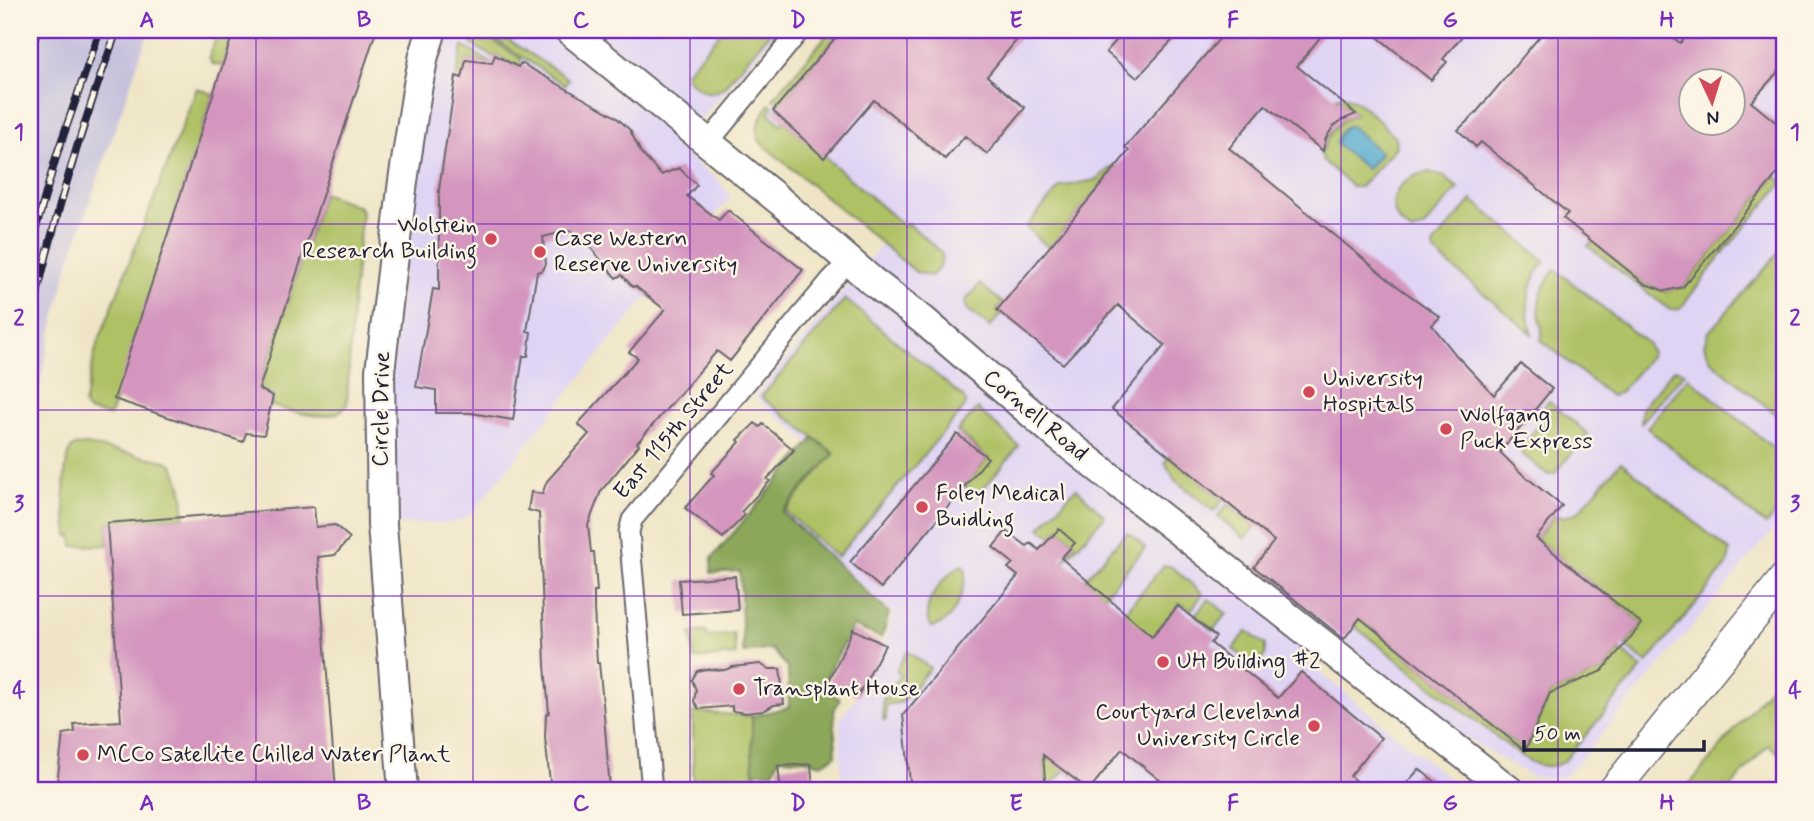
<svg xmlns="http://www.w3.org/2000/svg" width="1814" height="821" font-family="Mynerve,sans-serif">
<rect width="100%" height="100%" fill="#fcf5e5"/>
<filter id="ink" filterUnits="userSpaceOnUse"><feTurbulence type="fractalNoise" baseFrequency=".0143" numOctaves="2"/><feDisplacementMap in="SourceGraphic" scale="14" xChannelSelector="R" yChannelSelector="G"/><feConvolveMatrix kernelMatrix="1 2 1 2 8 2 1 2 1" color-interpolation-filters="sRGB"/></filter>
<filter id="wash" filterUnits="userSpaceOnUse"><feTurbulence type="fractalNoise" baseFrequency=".00686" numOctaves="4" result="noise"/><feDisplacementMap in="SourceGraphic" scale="28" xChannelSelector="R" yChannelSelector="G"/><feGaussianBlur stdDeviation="1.57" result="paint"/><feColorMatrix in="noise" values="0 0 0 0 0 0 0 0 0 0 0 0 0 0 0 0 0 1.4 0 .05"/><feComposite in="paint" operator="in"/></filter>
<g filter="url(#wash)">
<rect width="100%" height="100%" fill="#efe5c6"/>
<path fill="#e0d4f4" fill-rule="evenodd" d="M432,30H779L675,147L719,181L731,196L575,384L474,511L463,520L447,523L382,525L381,466Z
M831,30H1784V517L1571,771L1562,777L1545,779L1531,776L1463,736L1330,630L1307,662L1464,791H867L866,776L841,778L840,719L857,696L886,643L893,613L781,511L825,455L754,397L882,244L761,142L758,126ZM1692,80H1734V122H1692Z"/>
<path fill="#c4c0db" d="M30,30H149L68,266L43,367L30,438Z"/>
<path fill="#afc165" stroke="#687250" stroke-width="2" d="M219,30H234L222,66L212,64L209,56Z
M723,30H772L724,87C708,99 700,89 686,78L685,73Z
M831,30H842L780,103L773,99Z
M478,31L521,59V63L518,67L496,55L494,57L471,44Z
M497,33L569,79L565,85L493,38Z
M463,46L491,63L466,60L462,78L456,76Z
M197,88L213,94L110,416L88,411L84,405L96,348Z
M1343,96C1362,100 1380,123 1395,137L1396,147L1360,187H1353L1323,161L1319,148L1323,151C1328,131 1337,122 1356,114L1336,98Z
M770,104L773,107L769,113L781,124L784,121L904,226L909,224L941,252C944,263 939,269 931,276L916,272L761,143C752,129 761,116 770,104Z
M1114,165L1116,167L1049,248L1026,227L1060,187L1095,180Z
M1428,172L1443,176L1458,188L1423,228L1412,232C1379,212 1393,178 1428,172Z
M1776,176L1783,183L1727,248L1680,309L1670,310L1588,246L1593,242L1645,284L1665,291L1683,287Z
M323,193L358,206L362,211L352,308L347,405C330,426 294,411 271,406L273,396L259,390Z
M1472,200L1545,261C1528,283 1524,308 1532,334L1434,252L1433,246L1437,240Z
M1784,247V421L1711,361L1704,345L1708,333Z
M1555,269L1647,343L1652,353L1649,358L1620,392L1611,396L1541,340C1544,332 1541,326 1540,318C1536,298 1544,284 1555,269Z
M980,284L1003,303L997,310L1002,313L990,327L967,309L965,301Z
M845,299L963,397L966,402L964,408L837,557L785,511L834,453L761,397Z
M1677,369L1684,373L1641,423L1642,408L1673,370Z
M1688,377L1784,457V502L1766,525L1647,428Z
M1549,401L1588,434L1555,473L1548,475L1522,454V445L1542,422V409Z
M978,409L1019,446L977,496L965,486L988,458L957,431Z
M87,445L166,461L173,465C182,482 185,498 184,517L107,523L108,545L73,546L72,536H68C64,507 61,478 70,450L75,446Z
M1170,456L1223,500L1214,511L1175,480L1165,462Z
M1621,462L1730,551L1728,564L1647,663L1625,646L1642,624L1536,538L1555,516L1565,517L1578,512Z
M1076,488L1105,516L1064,561L1075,543L1059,529L1052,536L1040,528Z
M1228,504L1255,527L1245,539L1218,516Z
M1126,533L1132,535L1145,548L1104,596L1085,579Z
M962,565L966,571C964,591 955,624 931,627C917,605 945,575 962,565Z
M1164,565L1172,567L1203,594L1191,610L1180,603L1111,686L1064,771L1052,784L1063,791H1046L1043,757L1134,645L1124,613Z
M1209,599L1227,614L1213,630L1195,615Z
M1360,618L1525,751L1550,693L1602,671L1621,650L1642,668L1564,761C1550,771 1534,765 1521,756L1354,626Z
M706,631L707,637L734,634L736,655L694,659L691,633Z
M1247,631L1265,645V655L1256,667L1233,649Z
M907,651L930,668L902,702L886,705V720H883V697L887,699L897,679L901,675L896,671Z
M1780,675L1784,678V755L1783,756L1768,745L1727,791H1684Z
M693,712L752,716V751L754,772L768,791H693Z"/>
<path fill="#8ba75a" stroke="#56644a" stroke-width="2" d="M814,438L834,454L782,512L889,613L882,638L853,626L821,687L840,699L834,710L836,755L822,764L803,759L779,758L773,772H754L752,751V716L789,707L788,668L772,649L743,653L740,571L711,573L712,558Z"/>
<path fill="#53a9d0" stroke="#3a6686" stroke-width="2" d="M1347,126H1351L1381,153L1367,169L1336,144L1339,134Z"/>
<g id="blocks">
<path fill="#d496be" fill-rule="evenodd" d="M234,30H364L375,34L259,389L273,396L264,435L246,433L243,442L114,399Z
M842,30H1025L987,76L1025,108L987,154L965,136L945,159L874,100L824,158L773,111Z
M1126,30H1182L1137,78L1106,52Z
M1227,30H1326L1297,66L1356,114L1342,120L1333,127L1326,138L1323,151L1265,105L1229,148L1394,284L1440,317L1432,325L1456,355L1494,395L1521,364L1552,389L1500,452L1520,472L1562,506L1536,538L1642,624L1602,671L1550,693L1525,751L1360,618L1344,639L1254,567L1274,541L1112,409L1165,345L1118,305L1063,364L997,310L1129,151L1125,147Z
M1369,30H1467L1443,59L1447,62L1431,80Z
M1545,30H1663L1680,43L1692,30H1770L1784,42V65L1751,102L1784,129V166L1683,287L1665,291L1645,284L1563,218L1568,213L1481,142L1476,147L1458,130L1475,114ZM1691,80H1733V122H1691Z
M495,55L518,67L521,63L616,117L630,130L641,153L661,175L679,168L697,185L687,196L719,220L728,210L803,270L730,361L717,351L637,443L639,445L601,491L588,525L591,552H594L597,591H594V608L597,663H599L603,703L610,790L551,791L545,737L546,714L549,713L545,665L539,513L528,510L531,492L542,494L547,481L589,434L578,424L638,358L629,352L665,310L635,286L633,287L622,275L616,278L586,242L583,244L571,230L543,237L546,264L543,270L537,272L527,331L531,332L528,356H523L513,420L471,413H436V390L416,387L433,289L439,290V189L456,76L462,78L466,60L492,63Z
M755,423L760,427L763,424L794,450L767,479L770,481L741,512L745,515L723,538L685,508L714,475L711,473L740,442L738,440Z
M957,434L988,458L881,588L850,562Z
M314,507L316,527L335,525L350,538L335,555L318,557L336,791H59L58,776L63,734L75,732L74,724L121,721L107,523Z
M1059,529L1075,543L1061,558L1152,636L1178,606L1216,637L1211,643L1278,698L1301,672L1381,738L1350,776L1367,791H1173L1122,749L1089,790L1043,755L1046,791H911L903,715L1018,576L1008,568L1013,563L993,547L1006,531L1027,546L1031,543L1039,550Z
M735,576L738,610L682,614L679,580Z
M853,629L885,645L858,696L828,683Z
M760,664L769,669H780L784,704L774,705L763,711L746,713L732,711V706L699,709L694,701L696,690L692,680L697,671L706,669L725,670L732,667Z
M811,764L813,791H781L778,766Z
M1419,769L1447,791H1400Z"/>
</g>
</g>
<g filter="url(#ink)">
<use href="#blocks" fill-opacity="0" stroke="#6a666c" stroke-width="2"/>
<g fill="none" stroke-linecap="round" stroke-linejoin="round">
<g stroke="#6a666c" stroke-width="23">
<path id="street" d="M708,143L800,30
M652,791L629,532L632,520L830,281L849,261"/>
</g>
<g stroke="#6a666c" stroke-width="32">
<path id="secondary" d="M569,30L780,201L872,281L923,320L1059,437L1510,791
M403,791L382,525L380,371L403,181L417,90L424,55L432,30"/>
</g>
<g stroke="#6a666c" stroke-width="33">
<path id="primary" d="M1613,791L1784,579"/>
</g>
<use href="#street" stroke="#fff" stroke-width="19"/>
<use href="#secondary" stroke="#fff" stroke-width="28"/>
<use href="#primary" stroke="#fff" stroke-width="30"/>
<g stroke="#22223b" stroke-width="8">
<path id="rail" d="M30,52L38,30
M30,249L57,154L100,30
M30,325C52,224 81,127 117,30"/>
</g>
<use href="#rail" stroke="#fcf5e5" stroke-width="5" stroke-dasharray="16" stroke-linecap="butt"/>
</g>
</g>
<path fill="none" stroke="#7b2cbf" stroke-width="2" stroke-opacity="0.55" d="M256,30V791M473,30V791M690,30V791M907,30V791M1124,30V791M1341,30V791M1558,30V791M30,224H1784M30,410H1784M30,596H1784"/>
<g fill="#d1495b" stroke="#fcf5e5" stroke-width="2.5">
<circle cx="491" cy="239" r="7"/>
<circle cx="540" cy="252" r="7"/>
<circle cx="1309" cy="392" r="7"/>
<circle cx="1446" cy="429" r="7"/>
<circle cx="922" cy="507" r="7"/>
<circle cx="1163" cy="662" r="7"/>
<circle cx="739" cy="689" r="7"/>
<circle cx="1314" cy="726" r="7"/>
<circle cx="83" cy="755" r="7"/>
</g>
<g text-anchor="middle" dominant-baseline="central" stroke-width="5" stroke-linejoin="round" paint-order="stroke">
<g font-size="23" fill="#22223b" stroke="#fcf5e5" text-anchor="start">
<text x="477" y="226" text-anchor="end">Wolstein<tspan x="477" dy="26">Research Building</tspan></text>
<text x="554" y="239">Case Western<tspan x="554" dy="26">Reserve University</tspan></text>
<text x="1323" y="379">University<tspan x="1323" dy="26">Hospitals</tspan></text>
<text x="1460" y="416">Wolfgang<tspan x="1460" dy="26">Puck Express</tspan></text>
<text x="936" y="494">Foley Medical<tspan x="936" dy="26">Buidling</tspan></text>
<text x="1177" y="662">UH Building #2</text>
<text x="753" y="689">Transplant House</text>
<text x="1300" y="713" text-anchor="end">Courtyard Cleveland<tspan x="1300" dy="26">University Circle</tspan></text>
<text x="97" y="755">MCCo Satellite Chilled Water Plant</text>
</g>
<g font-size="23" fill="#22223b" stroke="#fcf5e5">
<text transform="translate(382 409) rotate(-89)">Circle Drive</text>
<text transform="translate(1035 416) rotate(40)">Cornell Road</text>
<text transform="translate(674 431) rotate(-50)">East 115th Street</text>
</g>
</g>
<rect width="1814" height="821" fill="none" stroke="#fcf5e5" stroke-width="77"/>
<g transform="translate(1712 102) rotate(176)"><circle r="33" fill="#fcf5e5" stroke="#a5a1a1" stroke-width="2"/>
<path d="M0-5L12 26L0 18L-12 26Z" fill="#d1495b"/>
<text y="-10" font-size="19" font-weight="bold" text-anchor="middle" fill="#22223b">N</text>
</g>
<path d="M1524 740v10h180v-10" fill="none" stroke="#22223b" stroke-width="3.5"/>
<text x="1534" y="740" font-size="21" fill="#22223b" stroke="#fcf5e5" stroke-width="5" paint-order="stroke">50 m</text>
<rect x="38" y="38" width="1738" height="744" fill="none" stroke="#7b2cbf" stroke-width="2.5"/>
<g font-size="23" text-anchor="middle" font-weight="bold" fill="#7b2cbf">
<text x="147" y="27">A</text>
<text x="364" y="27">B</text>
<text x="581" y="27">C</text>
<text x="798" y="27">D</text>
<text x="1016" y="27">E</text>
<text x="1233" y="27">F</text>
<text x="1450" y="27">G</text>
<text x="1667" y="27">H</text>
<text x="19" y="139">1</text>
<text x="1795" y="139">1</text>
<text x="19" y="325">2</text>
<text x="1795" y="325">2</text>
<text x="19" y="511">3</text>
<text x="1795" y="511">3</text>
<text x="19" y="697">4</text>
<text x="1795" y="697">4</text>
<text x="147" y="810">A</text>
<text x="364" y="810">B</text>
<text x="581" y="810">C</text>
<text x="798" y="810">D</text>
<text x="1016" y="810">E</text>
<text x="1233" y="810">F</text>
<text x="1450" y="810">G</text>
<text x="1667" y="810">H</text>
</g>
</svg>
